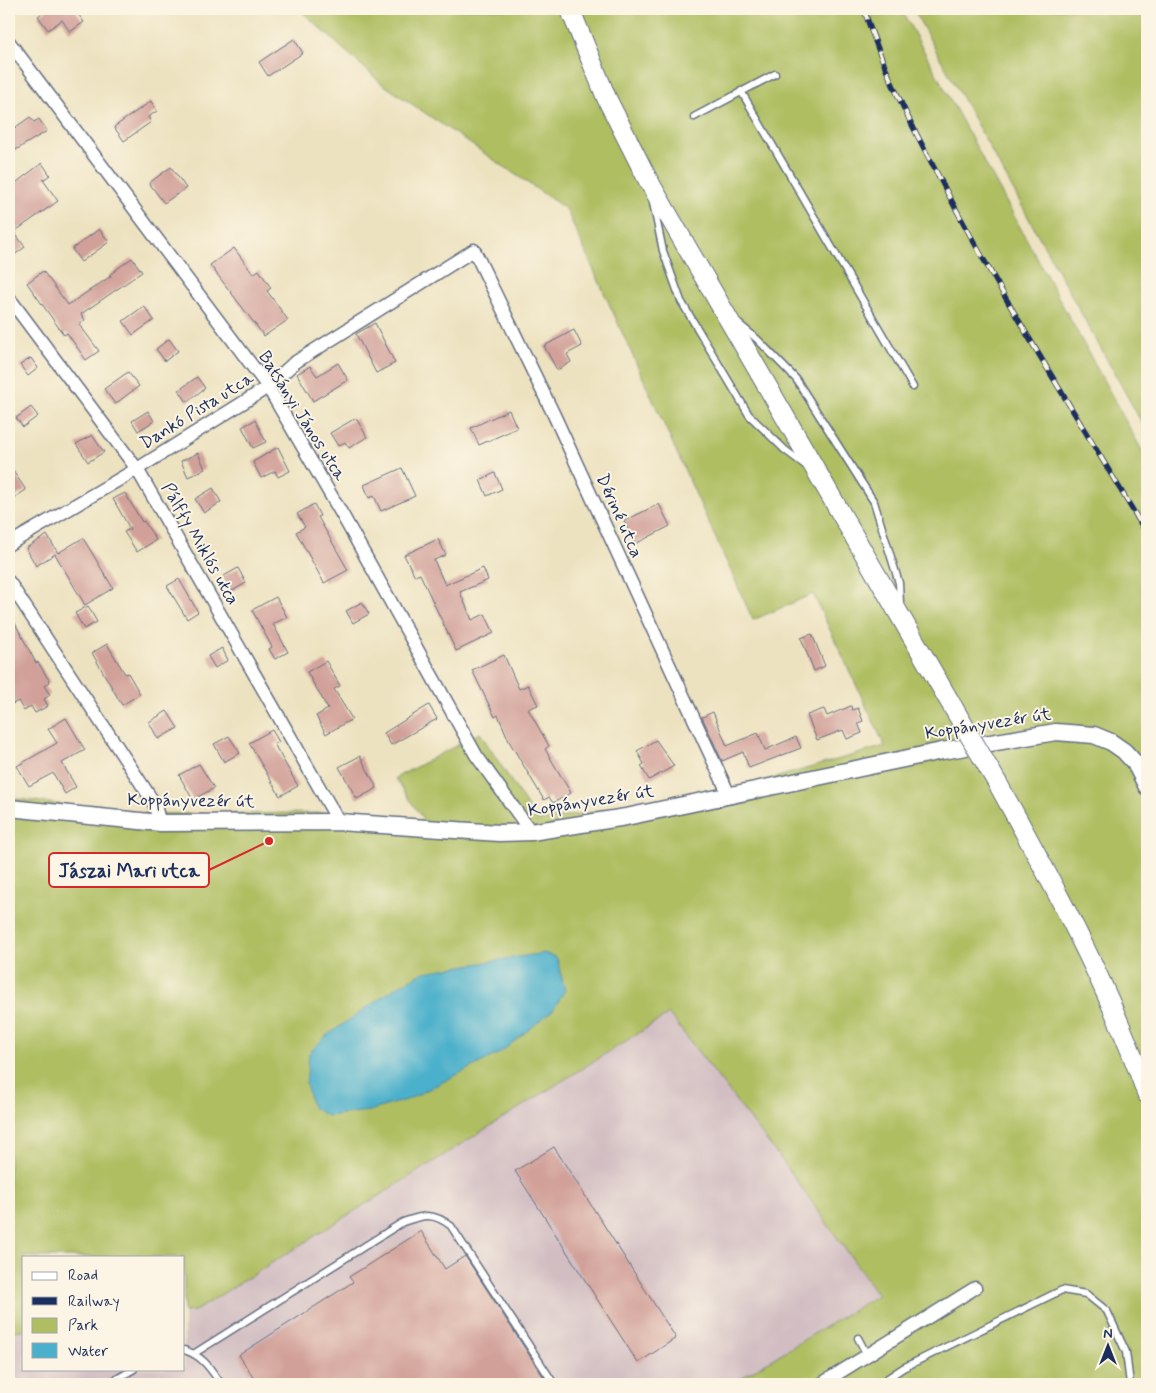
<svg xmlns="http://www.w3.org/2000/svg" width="1156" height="1393" font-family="Mynerve,sans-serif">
<rect width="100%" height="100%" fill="#fcf5e5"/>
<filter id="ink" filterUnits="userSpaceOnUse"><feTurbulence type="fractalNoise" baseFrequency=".02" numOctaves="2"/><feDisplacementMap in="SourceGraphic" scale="10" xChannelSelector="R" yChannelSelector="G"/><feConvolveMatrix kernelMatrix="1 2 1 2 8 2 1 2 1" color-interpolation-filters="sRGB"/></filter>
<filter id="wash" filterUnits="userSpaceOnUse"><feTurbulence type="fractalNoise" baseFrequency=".0096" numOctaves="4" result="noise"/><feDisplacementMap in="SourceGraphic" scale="20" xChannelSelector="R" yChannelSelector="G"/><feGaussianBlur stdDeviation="1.12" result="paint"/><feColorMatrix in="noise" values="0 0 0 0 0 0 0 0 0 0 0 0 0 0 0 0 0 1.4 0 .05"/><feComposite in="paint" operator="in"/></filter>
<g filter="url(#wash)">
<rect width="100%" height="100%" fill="#ede2c0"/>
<path fill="#d2bec2" d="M669,1014L784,1163L878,1295L731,1384H9V1331L24,1330V1369H184V1312L195,1311Z"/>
<path fill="#aebe61" stroke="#647660" d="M299,9H901L1147,460V1384H731L878,1295L784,1163L669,1014L195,1311L184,1312V1257H24V1330L9,1331V798L140,814L349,813L425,822L395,778L480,733L537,821L610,809L615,815L709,797L885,746L813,594L753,620L566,209L381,83Z
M913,9H1147V432Z"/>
<path fill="#4bb0cb" stroke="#337094" d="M544,953L557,958L565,990L553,1010L500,1053L409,1099L369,1111L327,1116L312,1107L306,1084L309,1053L326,1036L395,988L424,972Z"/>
<g id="blocks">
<path fill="#d1a099" d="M48,9H77L75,10L84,22L70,32L62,20L48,30L38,16Z
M294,39L303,53L268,76L259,62Z
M151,101L157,111L148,117L151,122L124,141L114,127Z
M30,117L34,122L39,119L47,131L9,154V132Z
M42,163L50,175L43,180L58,201L14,232L25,247L9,259V188Z
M171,167L186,188L164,203L149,183Z
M99,229L109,242L81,262L72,249Z
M234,248L253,274L259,270L271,288L267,291L288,320L264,336L210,265Z
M132,258L142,272L81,314L85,320L79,324L99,351L86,360L67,333L64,335L27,283L43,271L68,305L111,276L109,275Z
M144,306L154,320L133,335L123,321Z
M375,323L395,363L376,373L356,334Z
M574,330L582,346L567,354L571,362L557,370L544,346Z
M169,339L178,351L165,361L156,349Z
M31,358L38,368L28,376L20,365Z
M338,363L348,380L313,401L297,374L310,366L317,376Z
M128,372L139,386L115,404L104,389Z
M197,377L205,388L187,402L179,390Z
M31,407L38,416L23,427L16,418Z
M509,410L517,428L479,445L471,428Z
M148,411L154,421L138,431L132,421Z
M356,418L367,437L349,448L345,442L338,446L330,433Z
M255,420L266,442L253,448L242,427Z
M92,435L104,452L88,462L76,444Z
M278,447L290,471L278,477L275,471L261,478L253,462Z
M198,453L205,469L188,477L181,461Z
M9,465L26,490L9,501Z
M402,468L415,496L381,511L374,496L369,498L364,485Z
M495,473L502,489L487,496L480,480Z
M213,488L221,502L204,513L195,499Z
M125,493L142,522L144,521L156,540L137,552L124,532L130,529L113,499Z
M314,504L320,516L318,517L348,570L324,583L296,532L305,527L297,514Z
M659,504L670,526L635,544L624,521Z
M47,535L58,553L83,538L113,588L85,605L55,554L36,566L26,548Z
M438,539L446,555L434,560L445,585L483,568L488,580L460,592L472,620L485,614L494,633L456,651L420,574L415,576L404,555Z
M238,568L246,583L232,591L224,576Z
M179,579L198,612L187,619L167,586Z
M276,597L287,617L273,624L288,652L275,659L269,649L272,647L252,610Z
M362,602L369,614L353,623L346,611Z
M88,606L97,622L84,629L75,613Z
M9,612L36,663L38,662L50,682L44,686L50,695L44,699L48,706L35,713L31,706L24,711L18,701L9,706Z
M812,634L825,666L814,671L801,638Z
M107,644L125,674L128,673L140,694L122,705L92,653Z
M222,648L228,660L215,668L208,656Z
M504,655L519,689L528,685L538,705L528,709L549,746L545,749L571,793L553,803L549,797L544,800L509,741L498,715L495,717L472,670Z
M326,661L340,686L334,689L352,719L326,734L316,716L328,709L307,672Z
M429,705L437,719L391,745L384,733Z
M851,706L852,710L858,708L863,721L858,723L862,733L847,739L843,730L817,740L807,715L824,709L827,716Z
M167,711L178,728L158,739L149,722Z
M713,712L727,746L758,733L765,750L796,737L801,748L749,768L743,752L722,761L702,717Z
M66,718L85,750L62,763L76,787L65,794L53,773L29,786L17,766L57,743L48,729Z
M272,730L279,742L274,744L298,786L280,796L249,743Z
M229,736L240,753L224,762L214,744Z
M656,740L674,766L649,780L641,766L644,764L637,751Z
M360,756L377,788L357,799L339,767Z
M199,764L214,788L193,800L179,775Z
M554,1147L676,1338L638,1363L515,1171Z
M421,1231L445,1269L465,1256L548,1384H257L239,1355L353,1282L349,1277Z"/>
</g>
</g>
<g filter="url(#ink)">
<use href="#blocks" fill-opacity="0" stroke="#646e80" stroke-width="1"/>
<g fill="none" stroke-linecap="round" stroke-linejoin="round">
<g stroke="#646e80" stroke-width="9">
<path id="lane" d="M741,91L913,387
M694,117L775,74
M653,203L663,251L681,301L749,415L785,450L805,465
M739,324L757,339L796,379L874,502L899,583L900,603
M858,1338L867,1355
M184,1350C203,1356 210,1368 221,1384
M195,1353L403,1222C424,1215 433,1212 451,1226L554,1384
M108,1384L134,1369
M879,1384L903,1368L1062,1290L1086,1294L1107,1311L1126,1352L1130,1384"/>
</g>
<g stroke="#646e80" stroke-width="15">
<path id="street" d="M9,42L268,387L343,516L476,755L531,832
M9,298L137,469L339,822
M9,544L137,469L268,387L294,363L474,250L554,415L730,797
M9,582L154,803L160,823
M821,1384L975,1288"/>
</g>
<g stroke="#646e80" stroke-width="19">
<path id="secondary" d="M9,808L160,823L339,822L499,833L531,832L626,817L942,751L1056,732L1094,735L1111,742L1124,751L1135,763L1147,787"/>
</g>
<g stroke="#646e80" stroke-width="21">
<path id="primary" d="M570,9L607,99L648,180L954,709
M998,784C1054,885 1108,985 1147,1094"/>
</g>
<use href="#lane" stroke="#fff" stroke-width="6"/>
<use href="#street" stroke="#fff" stroke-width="12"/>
<use href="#secondary" stroke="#fff" stroke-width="16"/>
<use href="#primary" stroke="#fff" stroke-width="19"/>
<g stroke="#1b2f5e" stroke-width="5.5">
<path id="rail" d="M864,9C884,74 916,134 948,194C1009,310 1080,421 1147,534"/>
</g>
<use href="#rail" stroke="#fcf5e5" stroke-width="4" stroke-dasharray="11" stroke-linecap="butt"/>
<g stroke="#646e80" stroke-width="21" stroke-linecap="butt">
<path id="primary-bridge" d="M954,709L998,784"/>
</g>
<use href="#primary-bridge" stroke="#fff" stroke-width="19"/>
</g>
</g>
<g text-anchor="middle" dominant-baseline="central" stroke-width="4" stroke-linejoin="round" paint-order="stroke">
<g font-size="18" fill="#1b2f5e" stroke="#fcf5e5">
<text transform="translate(197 411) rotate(-32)">Dankó Pista utca</text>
<text transform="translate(302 416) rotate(58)">Batsányi János utca</text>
<text transform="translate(619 516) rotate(66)">Dériné utca</text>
<text transform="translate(200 544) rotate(60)">Pálffy Miklós utca</text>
<text transform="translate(988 724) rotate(-9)">Koppányvezér út</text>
<text transform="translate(191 801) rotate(1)">Koppányvezér út</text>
<text transform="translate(591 801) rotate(-9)">Koppányvezér út</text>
</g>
</g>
<path fill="none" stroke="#d62828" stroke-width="2" d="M269 841L209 870"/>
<circle fill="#d62828" stroke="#fcf5e5" stroke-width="2" cx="269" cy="841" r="5"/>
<rect fill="#fcf5e5" stroke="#d62828" stroke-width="2" x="49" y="853" width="160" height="34" rx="5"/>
<g font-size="19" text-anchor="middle" font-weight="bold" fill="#1b2f5e">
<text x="129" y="877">Jászai Mari utca</text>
</g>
<rect width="1156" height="1393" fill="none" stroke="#fcf5e5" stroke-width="30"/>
<rect x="22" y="1256" width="162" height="115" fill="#fcf5e5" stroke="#a2a6af"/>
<rect x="32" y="1272" width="25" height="8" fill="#ffffff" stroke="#a2a6af"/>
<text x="68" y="1280" font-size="15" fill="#1b2f5e">Road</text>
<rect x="32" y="1297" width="25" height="8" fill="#1b2f5e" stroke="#a2a6af"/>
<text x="68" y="1306" font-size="15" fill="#1b2f5e">Railway</text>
<rect x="32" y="1318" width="25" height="15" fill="#aebe61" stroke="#a2a6af"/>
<text x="68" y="1330" font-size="15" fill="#1b2f5e">Park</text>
<rect x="32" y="1343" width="25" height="15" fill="#4bb0cb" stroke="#a2a6af"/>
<text x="68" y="1356" font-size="15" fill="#1b2f5e">Water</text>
<g transform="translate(1108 1346)" stroke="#fcf5e5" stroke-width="4" paint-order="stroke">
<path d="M0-4L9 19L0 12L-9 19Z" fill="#1b2f5e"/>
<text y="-8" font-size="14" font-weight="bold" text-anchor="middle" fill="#1b2f5e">N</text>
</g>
</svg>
